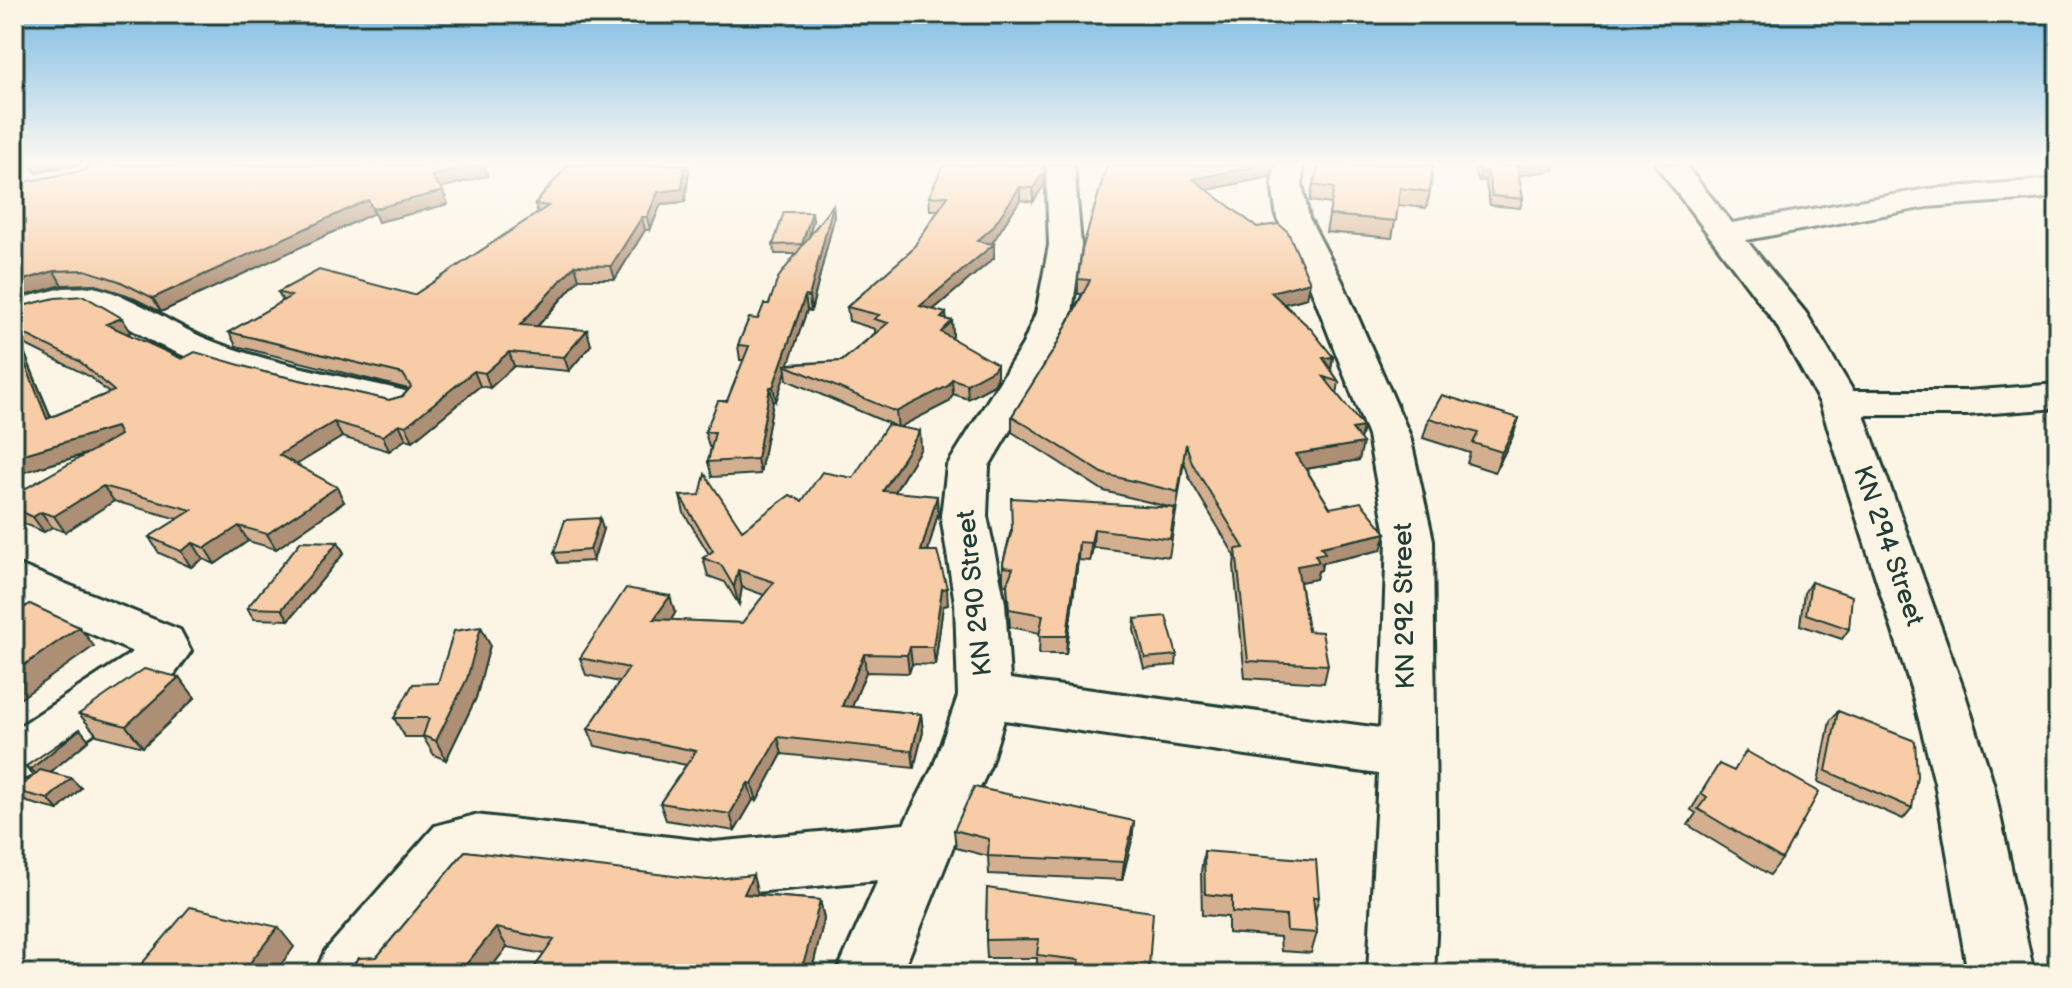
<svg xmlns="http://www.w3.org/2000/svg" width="2072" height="988" font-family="'Balsamiq Sans',sans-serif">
<rect width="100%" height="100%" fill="#fcf5e5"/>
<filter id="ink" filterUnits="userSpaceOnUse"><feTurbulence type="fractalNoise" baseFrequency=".0125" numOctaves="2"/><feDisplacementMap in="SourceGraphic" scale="16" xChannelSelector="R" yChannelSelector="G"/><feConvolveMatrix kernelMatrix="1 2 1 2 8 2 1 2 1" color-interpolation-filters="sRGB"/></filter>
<g filter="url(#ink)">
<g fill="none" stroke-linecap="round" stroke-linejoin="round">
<g stroke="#1f3d34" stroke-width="6">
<path id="minor" d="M14,165H28L36,174L83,165L93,168L98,174L93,180L33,192L14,185Z
M1046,165H1074L1081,245L1072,313L1061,344L989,466L987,516L1005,603L1010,679L1380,728L1387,540L1368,436L1308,281L1277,218L1272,184L1275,165H1303L1302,184L1309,218L1342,281L1410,436L1433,540L1437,916L1434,974H1368L1378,774L1004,720L990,766L952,849L902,974H836L878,880L714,896L475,867L389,974H315L325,951L435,826L475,815L714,842L904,824L934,765L958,696L955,603L941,516L947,466L1023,344L1036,313L1049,245Z
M1656,165H1685L1732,223L1927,189L2058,179V197L1927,207L1746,240L1806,313L1853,391H1966L2058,384V408L1966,415H1864L1963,688L1993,783L2034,974H1968L1935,783L1911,688L1820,403L1776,324Z
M93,287C139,297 173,327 217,343C279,366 345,376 409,392L415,400L409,408L395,412L273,384L194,360L157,344L93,307L63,309L14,322V300L63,288Z
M14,563L180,630L191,651L171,679L34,775L14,782V730L133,652L14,600Z"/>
</g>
<use href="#minor" fill="#fcf5e5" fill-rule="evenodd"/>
</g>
<path fill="#d4af8f" stroke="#1f3d34" stroke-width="2" fill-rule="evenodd" d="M90,165H485L487,176L440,187L448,204L378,222L374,213L161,312L127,295L93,284L62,285L14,299L24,182L86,170Z
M568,165H688L689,169L685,202L661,204L650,230H645L615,279H579L537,327L591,345L569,371L514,366L490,388L480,386L413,441L406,439L389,451L342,437L296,465L344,502L276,549L248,541L215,564L203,559L191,567L159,553L149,537L178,519L114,501L65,532L52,527L44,532L14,519V495L87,454L14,475V308L131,332L127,334L182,359L264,372L389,400L403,396L409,389L236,346L229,332L283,301L278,292L414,295L538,213L535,204ZM20,342L89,376L109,393L51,417Z
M1044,165V185L1033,202L1020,200L991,243L994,258L933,310L946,319L952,321L953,336L952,338L997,379L994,385L968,399L953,394L949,402L898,427L921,448L895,492L938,513L928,551L948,605L943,606L935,665L912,664L909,673L866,672L852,707L921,714L923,732L914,768L782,754L757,801L753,800L735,831L666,820L660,803L686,765L595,746L588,729L619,682L586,675L580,658L675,613L671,620L742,623L764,595L742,587L739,605L725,582L708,576L703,558L709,554L684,513L680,496L742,530L802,501L853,478L897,427L787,380L786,371L776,401H773L760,474L712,477L708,462L711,447H709L705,432L727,401L744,360H740L738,345L769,304L796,254H775L773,245L813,221L808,237L833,205L834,218L811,311L807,310L788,364L842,361L875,333V329L849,321L847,307L911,251L939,210H930L929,197Z
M1107,165H1274L1270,177L1207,190L1307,298L1284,304L1333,357L1331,370L1339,382L1337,394L1363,427L1360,439L1359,460L1306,469L1330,508L1381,550L1322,563L1321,570L1318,571L1316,579L1300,582L1308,631L1328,665L1324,683L1245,678L1234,566L1235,556L1190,480L1184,461L1169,557L1093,547L1090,561L1078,560L1066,654H1039L1040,633L1010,627L1007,585H1004L1003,580V563L1011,530L1173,508L1104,491L1012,432V416L1055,348L1082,294H1078V279Z
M1319,165L1430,192L1426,208L1398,205L1392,238L1326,232L1331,204L1310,201L1313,185Z
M1472,165H1555L1554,170L1519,175L1523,199L1520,208L1490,205L1485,180L1479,181Z
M1429,418H1519L1512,438L1495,472L1467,463L1470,453L1423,438Z
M603,529L593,561L558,563L554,553Z
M338,542L344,553L289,620L254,619L247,608Z
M1811,582L1849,629L1842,639L1800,625L1804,593Z
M1135,619L1177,655L1176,665L1144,668L1134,630Z
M481,627L490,645L476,698L446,760L434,755L423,737H405L394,718L438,683Z
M179,677L195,698L143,747L97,735L79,714Z
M1838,711L1912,808L1903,819L1818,782L1830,721Z
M89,740L50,772L81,788L58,810L27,802L16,791L34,776L25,767Z
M1719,764L1782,859L1770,875L1688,825L1696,813L1691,810Z
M1134,821L1132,840L1122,880L989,874L988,856L956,848L954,830Z
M465,851L758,895L820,900L824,919L811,974H530L544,954L507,947L486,974H345L377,957Z
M1204,851L1319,897L1315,912L1317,933L1311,953L1281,951L1280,937L1228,933V917L1202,915L1201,872Z
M987,888L1149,966V974H1044L1037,973V958H987L986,940Z"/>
<path fill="#ad8f74" stroke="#1f3d34" stroke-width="2" d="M34,165H68L37,171Z
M475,165H485L487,176L436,189L431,176Z
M685,165H688L689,169L685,202L661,204L650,230L647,217L658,192Z
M1262,165H1274L1270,177L1191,193L1193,179Z
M1532,165H1555L1554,170L1515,176L1517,167Z
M1488,171L1485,180L1479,181L1481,172Z
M1044,172V185L1033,202V188Z
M1020,187V200L993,242L978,255L977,241Z
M443,191L448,204L378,222L373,209Z
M368,200L374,213L161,312L153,298Z
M833,205L834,218L811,311L809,297Z
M812,212L813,221L804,254L802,244Z
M642,217L645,230L615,279L611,266Z
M994,244V258L921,320L920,306Z
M575,265L579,279L525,340L520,325Z
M54,271L62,285L14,299V283Z
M1310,282L1307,298L1269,308L1271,292Z
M805,296L807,310L788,366L785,365L786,371L776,401L773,387Z
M946,313L947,326L952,321L953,336L942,347L941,318Z
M122,318L131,332L115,338L106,324Z
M587,330L591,345L569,371L564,357Z
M14,333L20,342L57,434L47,419L14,336Z
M509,352L514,366L490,388L485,373Z
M1333,357L1330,373L1323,358Z
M997,364V379L994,385L968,399L967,384Z
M474,371L480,386L413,441L406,426Z
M952,379L953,394L949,402L898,428L896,412Z
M770,387L773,401L760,474L757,459Z
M1519,418L1512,438L1495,472L1502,452Z
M334,422L342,437L287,470L279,455Z
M399,424L406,439L389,451L383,436Z
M116,427L126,442L14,475V457Z
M1363,427L1359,444L1352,429Z
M920,431L921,448L885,508L883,491Z
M1363,443L1359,460L1293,471L1296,454Z
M103,486L114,501L65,532L54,516Z
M337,487L344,502L276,549L267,534Z
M937,496L938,513L923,569L921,551Z
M41,512L52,527L44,532L33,517Z
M600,518L603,529L593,561L590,550Z
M239,526L248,541L215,564L205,548Z
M1094,529L1093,547L1090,561L1091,543Z
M1386,533L1381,550L1322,563L1321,570L1318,571L1316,579L1294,583L1297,566L1315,555L1321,547Z
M338,542L344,553L289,620L282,609Z
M1079,542L1078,560L1066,654L1067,636Z
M193,543L203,559L191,567L181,551Z
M738,570L742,587L739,605L734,587Z
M947,588L948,605L943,606L935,665L933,647L942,589Z
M670,596L675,613L660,637L654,619Z
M79,627L94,646L14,703V672Z
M481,627L490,645L476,698L446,760L436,741Z
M910,647L912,664L909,673L907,655Z
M864,654L866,672L845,724L842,706Z
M179,677L195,698L143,747L126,726Z
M921,714L923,732L914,768L912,751Z
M80,729L89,740L41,780L31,769Z
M778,737L782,754L757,801L752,784Z
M71,778L81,788L58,810L48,799Z
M748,783L753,800L735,831L730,814Z
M1134,821L1132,840L1122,880L1124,862Z
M753,875L758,895L744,894Z
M820,900L824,919L811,974H799Z
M278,927L294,947L274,974H241Z
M496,928L507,947L486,974H458Z"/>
<path fill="#f7cca6" stroke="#1f3d34" stroke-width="2" d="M90,165H475L431,176L443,191L373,209L368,200L153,298L119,281L85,270L54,271L14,283V178L24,182L86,170Z
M568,165H685L682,189L658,192L647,217H642L611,266L575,265L520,325L587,330L564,357L509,352L485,373L474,371L406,426L399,424L383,436L334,422L279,455L337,487L267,534L239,526L205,548L193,543L181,551L149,537L192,510L103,486L54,516L41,512L33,517L14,508V495L120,435L116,427L14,457V336L47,419L114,391L79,361L14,329V308L55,298L84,296L122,318L106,324L182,359L195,352L264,372L389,400L403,396L411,387L403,374L229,332L291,296L278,292L319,270L414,295L548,206L535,204Z
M943,165H1044V172L1033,188L1020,187L992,228L977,241L994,244L920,306L946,313L941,318L952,321L941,332L997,364L993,370L967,384L952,379L948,386L896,412L785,365L842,361L888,323L874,319L879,315L847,307L911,251L948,196L929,197Z
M1107,165H1262L1193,179L1257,227L1279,224L1288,232L1310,282L1271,292L1311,329L1333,357L1323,358L1339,382L1324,377L1363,427L1352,429L1363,443L1296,454L1330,508L1361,502L1386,533L1321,547L1325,553L1315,555L1319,562L1297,566L1308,631L1322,632L1328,665L1248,661L1236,549L1244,548L1192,463L1186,444L1178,492L1104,474L1012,416L1055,348L1090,280L1078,279L1082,250Z
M1319,165H1433L1430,192L1400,188L1396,221L1329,215L1334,188L1313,185Z
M1478,165H1532L1517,167L1523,199L1492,196L1488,171L1481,172Z
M833,205L809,297L805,296L773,387H770L757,459L708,462L715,432H705L718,401H727L749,346L738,345L749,318L758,319L764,304H769L778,278Z
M784,212H812L802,244L773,245Z
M1442,395L1519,418L1502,452L1473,443L1478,433L1429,418Z
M887,425L920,431L883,491L937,496L921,551H937L947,588L942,589L933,647H910L907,655L864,654L842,706L921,714L912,751L778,737L752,784L748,783L730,814L660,803L696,751L588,729L629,668L580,658L626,588L670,596L654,619L742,623L774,582L738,570L734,587L721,565L703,558L713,551L680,496L700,495L705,474L742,530L790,495L802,501L822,472L853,478Z
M1011,498L1175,508L1170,539L1094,529L1091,543L1079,542L1067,636H1039L1043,615L1009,609L1007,584L1013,568L1004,567L1003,563L1012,530Z
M600,518L590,550L554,553L565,520Z
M301,541L338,542L282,609L247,608Z
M1811,582L1852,596L1849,629L1806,614Z
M30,604L79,627L14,672V615Z
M1166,616L1177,655L1145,658L1135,619Z
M481,627L467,679L436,741L423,736L429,718H394L413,684L438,683L454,631Z
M144,669L179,677L126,726L79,714Z
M1838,711L1915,741L1917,776L1912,808L1826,771Z
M80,729L31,769L25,767Z
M1746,751L1819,792L1782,859L1698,809L1707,797L1701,793L1719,764L1734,771Z
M40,770L71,778L48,799L16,791Z
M974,787L1134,821L1124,862L988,856L989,839L954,830Z
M465,851L707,880L753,875L744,894L820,900L806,955L799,974H699L680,970L677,974H530L554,940L496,928L458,974H345L359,958L377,957Z
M1204,851L1316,860L1319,897H1313L1317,933L1287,931L1286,916L1232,912V897L1205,894Z
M987,888L1153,912L1149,966V974H1078L1079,960L1037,955L1039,939L986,940Z
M190,907L278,927L241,974H133Z"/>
</g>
<linearGradient id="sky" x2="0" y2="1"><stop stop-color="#7cbae3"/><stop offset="0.54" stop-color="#fefaf3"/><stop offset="1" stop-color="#fefaf3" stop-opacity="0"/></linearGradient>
<rect width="2072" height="303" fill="url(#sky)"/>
<g text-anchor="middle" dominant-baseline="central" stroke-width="7" stroke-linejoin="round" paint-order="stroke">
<g font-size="26" fill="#1f3d34" stroke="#fcf5e5">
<text transform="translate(1888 546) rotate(71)">KN 294 Street</text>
<text transform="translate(975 593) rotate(-96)">KN 290 Street</text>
<text transform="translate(1405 606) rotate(-91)">KN 292 Street</text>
</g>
</g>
<rect width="2072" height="988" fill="none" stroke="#fcf5e5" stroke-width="48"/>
<rect x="24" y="24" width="2024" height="940" fill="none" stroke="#1f3d34" stroke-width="3" filter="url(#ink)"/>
</svg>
